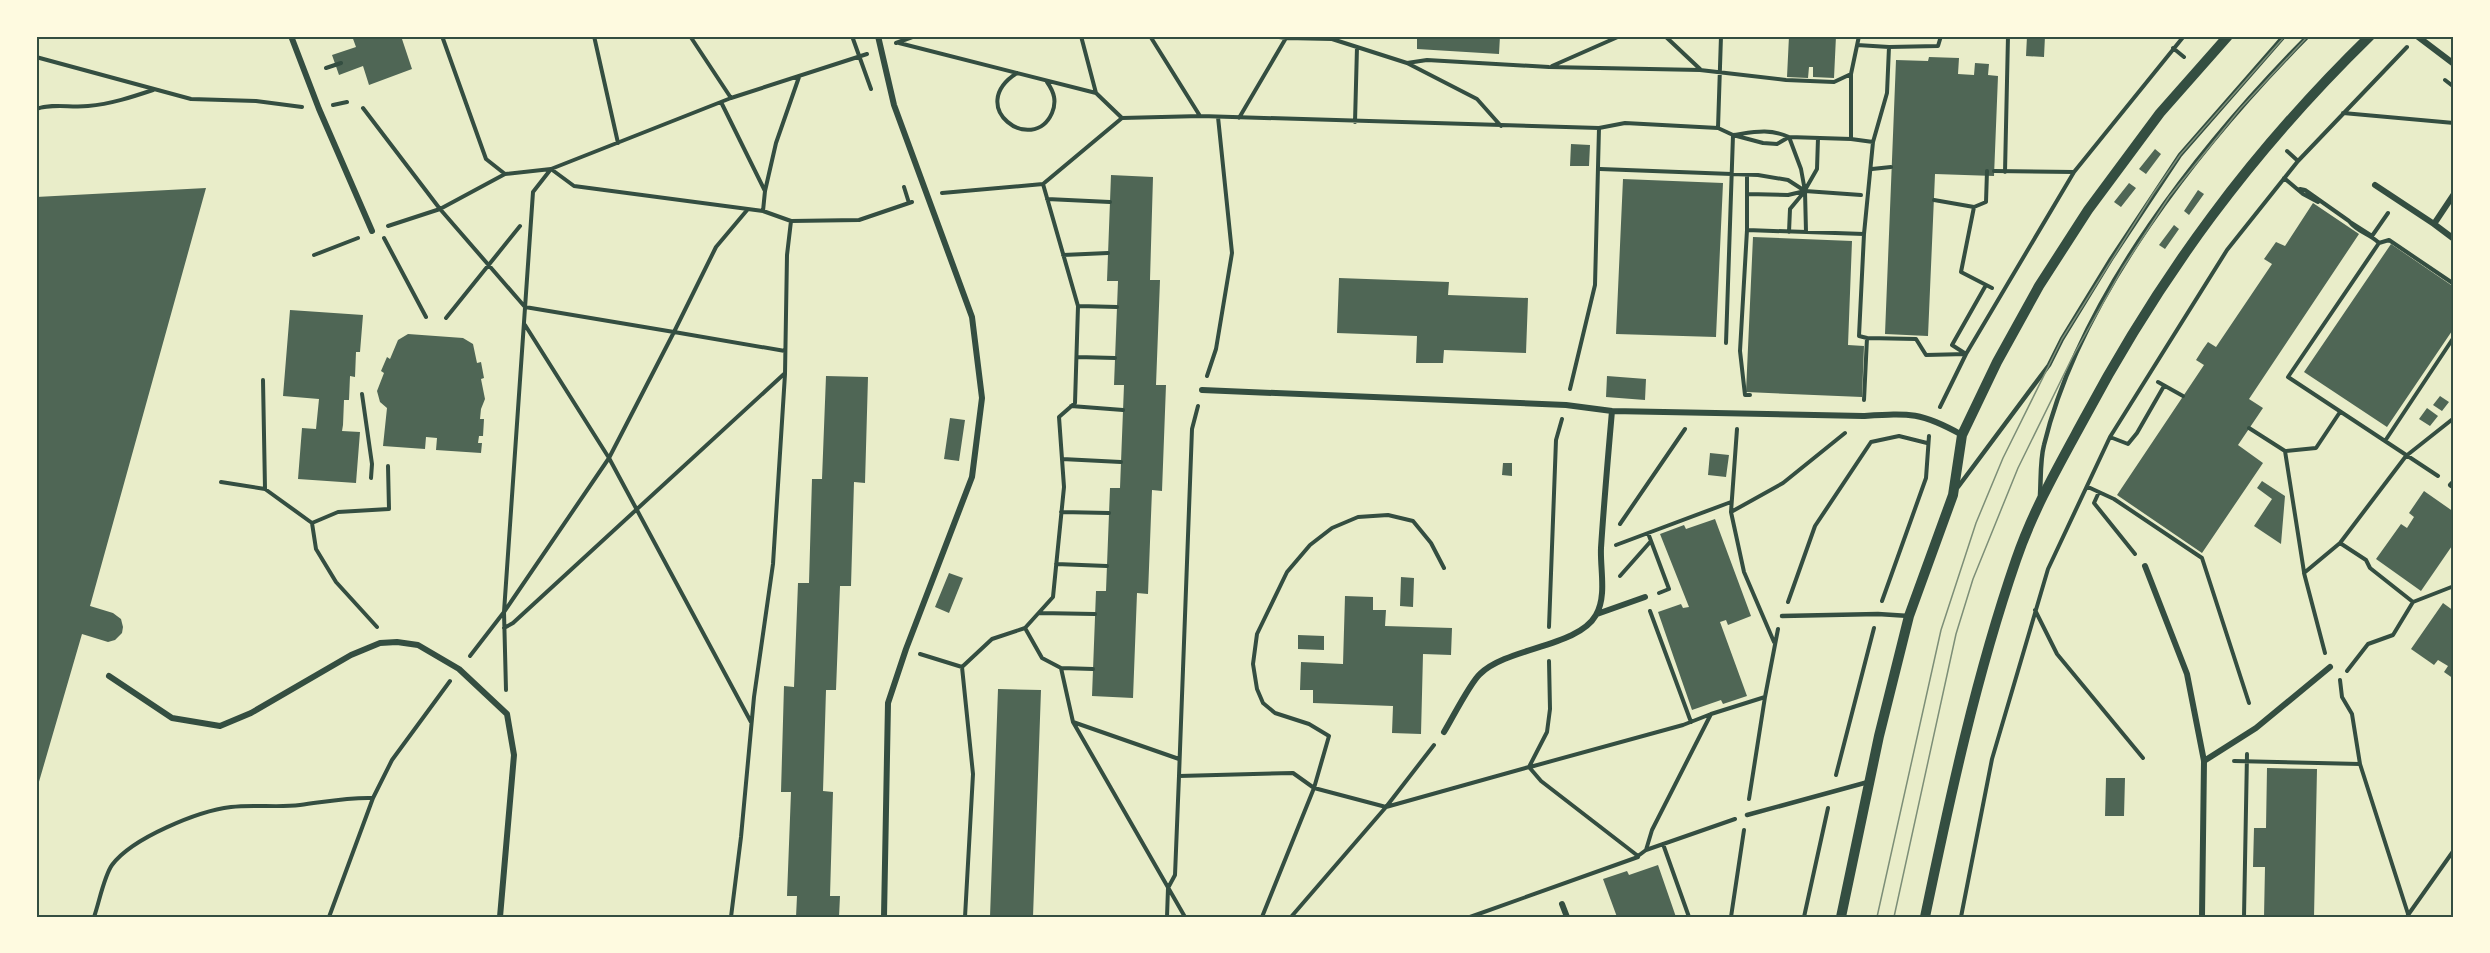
<svg xmlns="http://www.w3.org/2000/svg" width="2490" height="953" font-family="'Fira Sans Condensed',sans-serif">
	<style>
		.building { fill: #4f6655 }
		.lines { fill: none; stroke-linecap: round; stroke-linejoin: round }
		.path { stroke: #344e41; stroke-width: 4 }
		.service { stroke: #344e41; stroke-width: 4.5 }
		.minor { stroke: #344e41; stroke-width: 6 }
		.tertiary { stroke: #344e41; stroke-width: 10 }
		.tram { stroke: #7c8e77; stroke-width: 1.5 }
		.neatline { fill: none; stroke: #344e41; stroke-width: 2 }
	</style>
	<rect width="100%" height="100%" fill="#e9edc9"/>
	<path class="building" d="M 352,36 L 401,36 L 412,69 L 369,85 L 363,66 L 339,75 L 332,55 L 356,47 Z
		M 1417,36 L 1500,36 L 1499,54 L 1417,49 Z
		M 1789,36 L 1836,36 L 1834,78 L 1813,77 L 1813,67 L 1809,67 L 1808,78 L 1787,77 Z
		M 2027,36 L 2045,36 L 2044,57 L 2026,56 Z
		M 1929,57 L 1959,58 L 1958,74 L 1974,75 L 1975,63 L 1989,64 L 1988,75 L 1998,76 L 1994,176 L 1935,174 L 1928,336 L 1885,334 L 1896,60 L 1928,61 Z
		M 1571,144 L 1590,145 L 1589,166 L 1570,166 Z
		M 2155,149 L 2161,154 L 2146,174 L 2139,169 Z
		M 1111,175 L 1153,177 L 1150,280 L 1160,280 L 1156,385 L 1166,385 L 1162,491 L 1152,490 L 1148,594 L 1137,593 L 1133,698 L 1092,696 L 1096,591 L 1106,591 L 1110,488 L 1120,488 L 1124,385 L 1114,385 L 1118,281 L 1107,281 Z
		M 1623,179 L 1723,183 L 1716,337 L 1616,334 Z
		M 2129,183 L 2136,188 L 2121,207 L 2114,202 Z
		M 206,188 L 90,606 L 113,613 L 121,619 L 123,627 L 122,633 L 115,640 L 108,642 L 82,634 L 36,792 L 36,197 Z
		M 2198,190 L 2204,194 L 2189,215 L 2184,211 Z
		M 2313,203 L 2359,234 L 2249,399 L 2263,408 L 2238,445 L 2263,463 L 2202,553 L 2117,495 L 2204,365 L 2196,360 L 2203,349 L 2208,342 L 2216,347 L 2272,264 L 2264,259 L 2276,242 L 2285,246 Z
		M 2174,225 L 2179,229 L 2165,249 L 2159,245 Z
		M 1753,237 L 1852,241 L 1848,345 L 1864,346 L 1862,397 L 1746,392 Z
		M 2391,244 L 2454,287 L 2454,328 L 2387,427 L 2304,372 Z
		M 1339,278 L 1449,282 L 1448,295 L 1528,298 L 1526,353 L 1444,350 L 1443,363 L 1416,363 L 1417,336 L 1337,333 Z
		M 290,310 L 363,315 L 360,352 L 356,352 L 355,377 L 350,376 L 349,400 L 344,400 L 343,425 L 342,431 L 360,432 L 356,483 L 298,479 L 302,428 L 316,429 L 319,399 L 283,396 Z
		M 408,334 L 463,338 L 473,344 L 477,363 L 481,362 L 484,378 L 481,379 L 485,399 L 481,409 L 480,419 L 484,419 L 483,436 L 479,436 L 478,443 L 482,443 L 481,453 L 436,450 L 437,438 L 426,437 L 425,449 L 383,446 L 387,408 L 380,402 L 377,391 L 384,373 L 381,371 L 387,357 L 390,359 L 398,340 Z
		M 826,376 L 868,377 L 865,483 L 854,482 L 851,586 L 840,586 L 836,690 L 826,690 L 823,791 L 833,792 L 830,896 L 840,896 L 839,917 L 796,917 L 797,896 L 787,896 L 791,792 L 781,792 L 784,686 L 794,687 L 798,583 L 809,583 L 812,479 L 822,479 Z
		M 1607,376 L 1646,379 L 1645,400 L 1606,397 Z
		M 2440,396 L 2449,402 L 2442,411 L 2433,405 Z
		M 2427,408 L 2438,416 L 2430,426 L 2419,419 Z
		M 950,418 L 965,420 L 959,461 L 944,459 Z
		M 1710,453 L 1729,455 L 1726,477 L 1708,475 Z
		M 1503,463 L 1512,463 L 1512,476 L 1502,475 Z
		M 2262,481 L 2285,496 L 2281,544 L 2254,526 L 2272,499 L 2257,488 Z
		M 2424,491 L 2454,512 L 2454,543 L 2421,591 L 2376,559 L 2401,524 L 2407,528 L 2414,517 L 2409,513 Z
		M 1715,519 L 1751,616 L 1728,625 L 1726,620 L 1720,622 L 1747,696 L 1723,704 L 1721,700 L 1692,710 L 1658,612 L 1681,604 L 1683,608 L 1689,607 L 1660,534 L 1684,525 L 1686,529 Z
		M 949,573 L 963,578 L 949,613 L 935,607 Z
		M 1401,577 L 1414,578 L 1413,607 L 1400,606 Z
		M 1345,596 L 1373,597 L 1373,610 L 1386,610 L 1385,626 L 1452,628 L 1451,655 L 1423,654 L 1421,734 L 1392,733 L 1393,706 L 1313,703 L 1313,690 L 1300,690 L 1301,662 L 1343,664 Z
		M 2443,603 L 2454,611 L 2454,679 L 2444,672 L 2448,666 L 2438,660 L 2434,665 L 2411,649 Z
		M 1298,635 L 1324,636 L 1324,650 L 1298,649 Z
		M 998,689 L 1041,690 L 1033,917 L 990,917 Z
		M 2267,768 L 2317,769 L 2314,917 L 2264,917 L 2265,867 L 2253,867 L 2254,828 L 2266,828 Z
		M 2106,778 L 2125,778 L 2124,816 L 2105,816 Z
		M 1658,865 L 1676,917 L 1617,917 L 1603,879 L 1627,871 L 1629,875 Z"/>
	<g class="lines">
		<path class="path" d="M 442,36 L 486,159 L 505,174
			M 594,36 L 618,143
			M 690,36 L 731,98
			M 852,36 L 871,89
			M 1081,36 L 1096,93 L 1122,118
			M 1150,36 L 1200,116
			M 1665,36 L 1700,69
			M 1286,38 L 1332,39 L 1407,63
			M 896,43 L 915,36
			M 899,43 L 1096,93
			M 1857,45 L 1889,47
			M 2173,48 L 2184,57
			M 36,57 L 191,99 L 256,101 L 302,107
			M 1552,66 L 1620,36
			M 326,68 L 341,63
			M 1017,73 C 964,107 1033,156 1052,113 C 1057,101 1054,92 1047,82
			M 2445,80 L 2454,87
			M 721,102 L 765,191 L 776,143 L 799,77
			M 333,105 L 347,102
			M 363,108 L 440,209 L 525,307 L 674,332 L 716,247 L 748,209
			M 36,109 C 54,103 70,108 88,106 C 111,104 132,97 153,90
			M 2343,113 L 2454,123
			M 1239,118 L 1286,38 L 1272,36
			M 1355,122 L 1357,47
			M 1501,126 L 1477,99 L 1407,63 L 1427,60 L 1549,67 L 1700,70 L 1786,80 L 1834,82 L 1851,74
			M 1718,128 L 1721,36
			M 1851,139 L 1851,74 L 1859,36
			M 1873,142 L 1887,93 L 1889,47 L 1938,46 L 1941,36
			M 2287,151 L 2298,161
			M 1600,169 L 1758,175 L 1788,180 L 1805,191 L 1801,169 L 1789,137 C 1769,128 1754,132 1733,135 L 1763,143 L 1777,144 L 1789,137 L 1851,139 L 1873,142 L 1864,234 L 1747,230 L 1740,351 L 1745,395 L 1750,395
			M 1872,169 L 1891,167
			M 2005,172 L 2008,36
			M 2074,172 L 2184,36
			M 2284,178 L 2303,194 L 2318,202
			M 1043,184 L 1078,306 L 1075,403 L 1059,417 L 1064,487 L 1053,597 L 1025,628 L 1042,658 L 1061,668 L 1073,722 L 1185,917
			M 904,187 L 909,203
			M 2300,189 L 2305,190 L 2349,221 C 2357,232 2370,234 2379,243 L 2288,377 L 2438,476
			M 1805,190 L 1817,169 L 1818,138
			M 942,193 L 1043,184 L 1122,118 L 1201,116 L 1599,128 L 1625,123 L 1718,128 L 1733,135 L 1726,343
			M 1747,194 L 1788,195 L 1805,191 L 1790,209 L 1789,232
			M 1047,199 L 1110,202
			M 1934,200 L 1974,207 L 1961,272 L 1992,288
			M 1974,207 L 1986,202 L 1987,171
			M 763,211 L 765,191
			M 2350,222 L 2372,236 L 2388,213
			M 388,226 L 440,209 L 505,174 L 551,169 L 731,98 L 867,54
			M 1747,230 L 1747,175
			M 1806,232 L 1805,191 L 1861,195
			M 384,238 L 426,317
			M 2379,243 L 2389,240 L 2454,284
			M 314,255 L 358,238
			M 1063,255 L 1108,253
			M 1079,306 L 1117,307
			M 446,318 L 520,226
			M 525,325 L 609,458 L 751,722
			M 1867,338 L 1916,339 L 1926,355 L 1966,354
			M 1966,354 L 1952,345 L 1986,285
			M 1077,357 L 1115,358
			M 1207,376 L 1216,349 L 1232,253 L 1218,117
			M 263,380 L 265,489
			M 2158,382 L 2183,396
			M 1570,389 L 1595,285 L 1599,128
			M 362,394 L 372,464 L 371,478
			M 1864,400 L 1867,338 L 1859,336 L 1864,234
			M 1071,406 L 1123,410
			M 1940,407 L 1966,354 L 2074,172 L 1994,171
			M 2249,428 L 2285,451 L 2304,572
			M 2110,437 L 2128,444 L 2137,433 L 2164,386
			M 2385,441 L 2454,337
			M 2285,451 L 2316,448 L 2340,412
			M 1062,459 L 1121,462
			M 221,482 L 265,489 L 312,523
			M 2088,487 L 2114,499 L 2202,558 L 2249,703
			M 2099,492 L 2094,503 L 2135,554
			M 1061,512 L 1109,513
			M 1731,512 L 1737,429
			M 1620,524 L 1685,429
			M 1648,533 L 1669,589 L 1659,593
			M 2340,543 L 2366,560 L 2370,568 L 2413,602
			M 1616,545 L 1731,502
			M 1056,564 L 1107,566
			M 1620,576 L 1651,541
			M 1882,601 L 1926,478 L 1929,436
			M 1788,602 L 1815,526 L 1871,442 L 1899,436 L 1927,443
			M 2035,610 L 2057,654 L 2143,758
			M 1650,611 L 1691,722
			M 1039,613 L 1095,614
			M 377,627 L 336,582 L 316,549 L 312,523 L 338,512 L 389,509 L 388,466
			M 1549,627 L 1556,440 L 1562,419
			M 504,628 L 513,623 L 784,374
			M 1774,642 L 1744,572 L 1731,512 L 1783,483 L 1845,433
			M 2325,653 L 2304,573 L 2340,543 L 2406,456 L 2454,418
			M 920,654 L 962,667
			M 470,656 L 504,612 L 609,458 L 674,332 L 785,351
			M 1061,668 L 1093,669
			M 2347,671 L 2368,644 L 2393,635 L 2413,602 L 2454,586
			M 2340,680 L 2342,697 L 2352,714 L 2360,764 L 2409,917
			M 506,690 L 504,612 L 533,192 L 551,169 L 574,186 L 763,211 L 791,221
			M 1711,714 L 1765,697
			M 1073,722 L 1179,759
			M 2234,761 L 2360,764
			M 1529,767 L 1547,732 L 1550,709 L 1549,661
			M 1530,767 L 1683,725 L 1711,714 L 1652,830 L 1646,850
			M 1836,775 L 1874,628
			M 1179,776 L 1192,429 L 1198,406
			M 1749,799 L 1765,697 L 1778,629
			M 1663,844 L 1689,917
			M 2408,915 L 2454,850
			M 94,917 C 99,903 104,876 112,865 C 132,838 198,811 231,807 C 253,804 277,808 300,805 C 325,802 348,797 373,798
			M 329,917 L 373,798 L 392,760 L 450,681
			M 731,917 L 741,837 L 754,697 L 773,564 L 785,374 L 787,255 L 791,221 L 859,220 L 912,202
			M 965,917 L 973,774 L 962,667 L 992,639 L 1025,628
			M 1167,917 L 1168,888 L 1175,875 L 1179,776 L 1293,773 L 1314,788 L 1329,736 L 1309,724 L 1275,713 L 1263,703 L 1257,689 L 1253,664 L 1257,634 L 1287,572 L 1310,545 L 1332,528 L 1358,517 L 1388,515 L 1413,521 L 1431,543 L 1444,568
			M 1262,917 L 1314,788 L 1386,807 L 1434,745
			M 1291,917 L 1386,807 L 1529,767 L 1541,781 L 1638,856 L 1646,850 L 1735,819
			M 1470,917 L 1638,857
			M 1731,917 L 1744,830
			M 1804,917 L 1828,808
			M 1961,917 L 1992,759 L 2048,569 L 2110,437 L 2227,250 L 2298,161 L 2407,47
			M 2244,917 L 2247,754"/>
		<path class="service" d="M 1958,487 L 2049,365 L 2062,339 L 2111,259 L 2180,155 L 2284,36
			M 2040,495 C 2041,479 2040,460 2044,445 C 2080,296 2202,143 2308,36
			M 1782,616 L 1878,614 L 1909,616
			M 1747,815 L 1868,782"/>
		<path class="minor" d="M 291,36 L 319,109 L 372,231
			M 878,36 L 894,105 L 972,317 L 982,398 L 972,477 L 906,649 L 888,703 L 884,917
			M 2417,36 L 2454,64
			M 2375,185 L 2434,224
			M 2454,194 L 2434,224 L 2454,239
			M 1202,390 L 1566,405 L 1612,411 L 1863,416 C 1910,413 1921,412 1962,435
			M 2451,485 L 2454,482
			M 2145,566 L 2187,674 L 2204,761 L 2202,917
			M 1597,614 L 1645,597
			M 109,676 L 172,718 L 220,726 L 251,713 L 351,655 L 380,643 L 397,642 L 418,645 L 459,669 L 507,714 L 514,755 L 500,917
			M 1444,732 C 1452,719 1470,683 1480,674 C 1508,647 1578,647 1596,615 C 1607,596 1600,569 1601,548 C 1604,502 1608,457 1612,411
			M 2204,761 L 2256,728 L 2330,667
			M 1562,904 L 1567,917"/>
		<path class="tertiary" d="M 1841,917 L 1879,736 L 1909,616 L 1953,495 L 1962,435 L 1997,362 L 2039,286 L 2088,210 L 2160,113 L 2228,36
			M 1925,917 C 1950,797 1976,676 2016,560 C 2033,510 2059,465 2084,419 C 2162,273 2252,151 2370,36"/>
		<path class="tram" d="M 1877,917 L 1941,630 L 1976,523 L 2003,458 L 2062,339 L 2153,194 L 2180,155 L 2285,36
			M 1894,917 L 1956,634 L 1973,579 L 2018,468 L 2072,358 L 2122,269 L 2169,197 L 2240,109 L 2308,36"/>
	</g>
	<rect width="2490" height="953" fill="none" stroke="#fefae0" stroke-width="75"/>
	<rect x="38" y="38" width="2414" height="878" class="neatline"/>
</svg>
